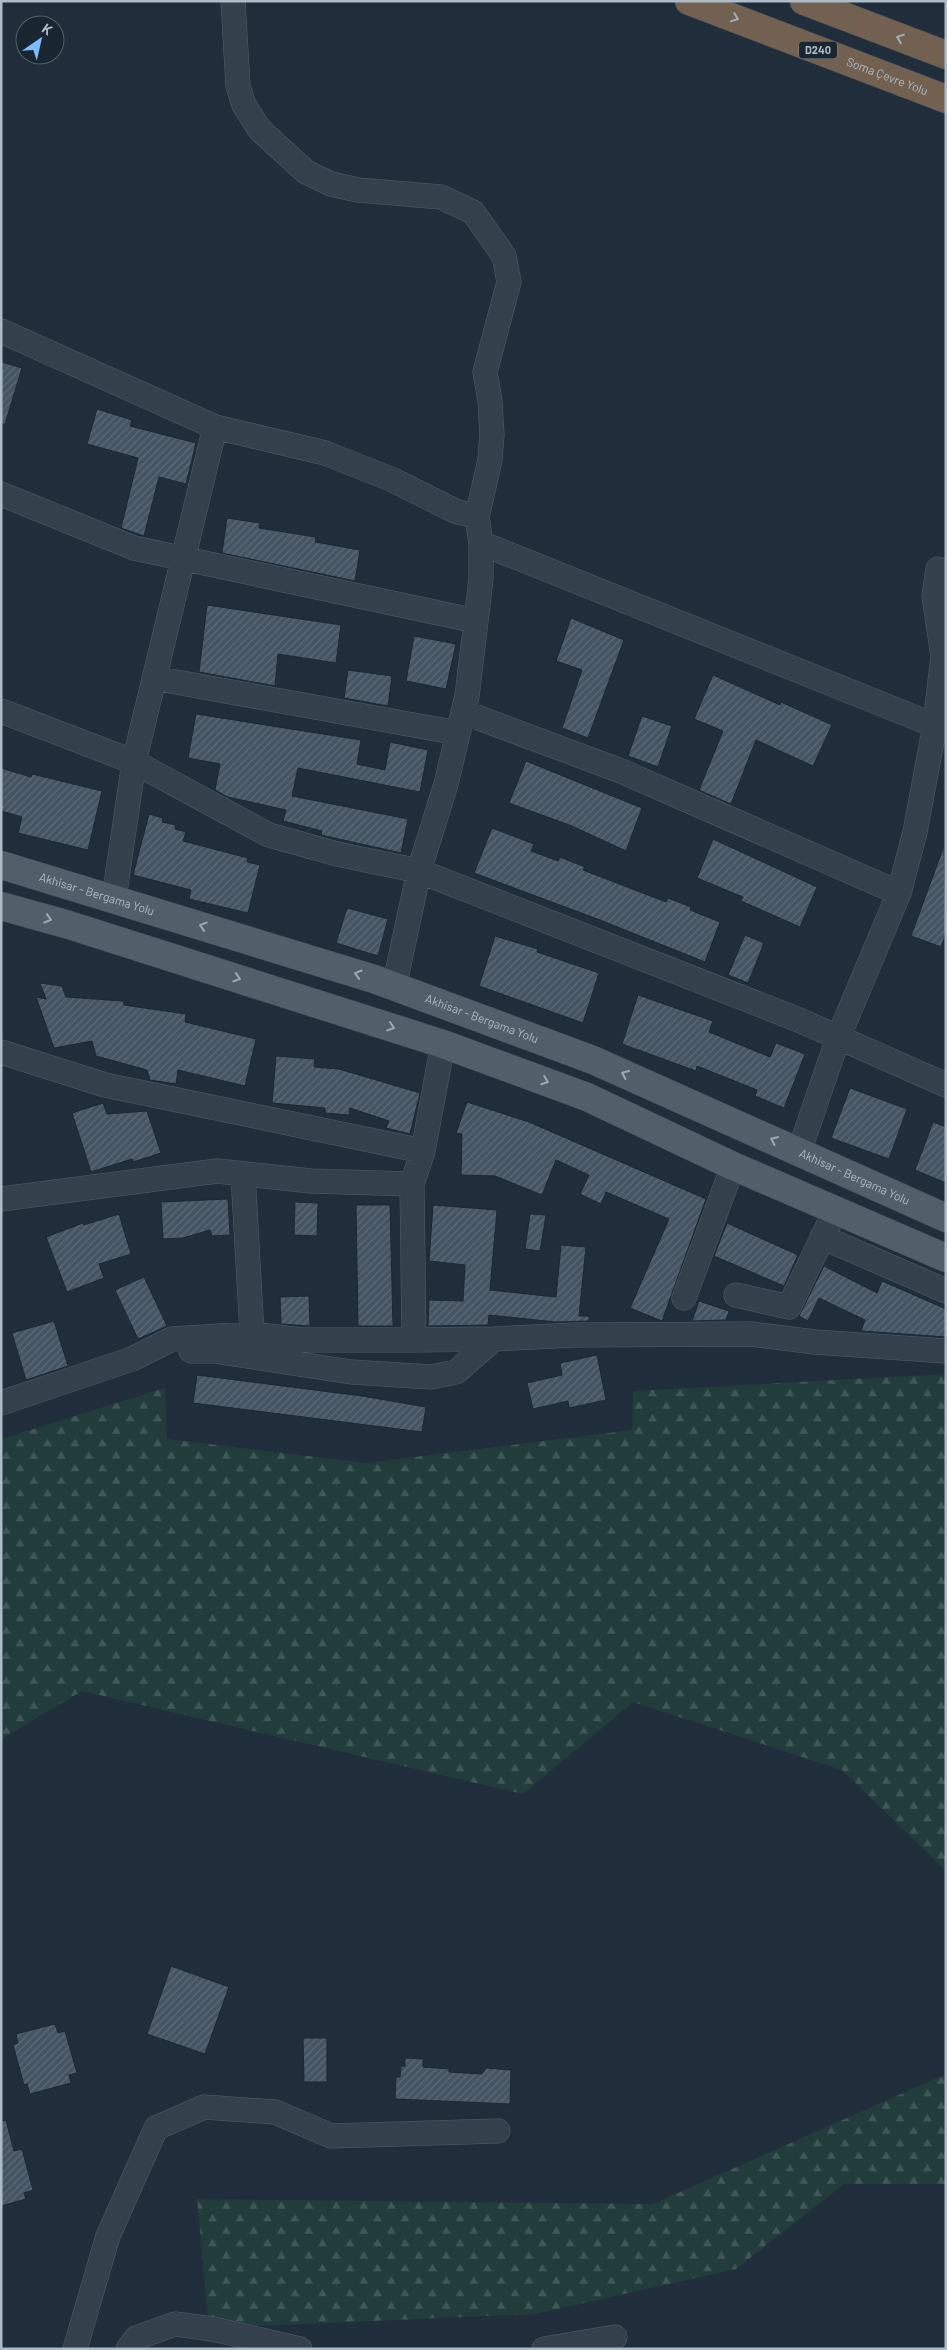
<svg xmlns="http://www.w3.org/2000/svg" width="947" height="2350" font-family="Barlow,sans-serif">
	<style>
		.forest { fill: url(#forest-firs) }
		.building { fill: url(#building-hatch); stroke: #1b2732 }
		.lines { fill: none; stroke-linecap: round; stroke-linejoin: round }
		.minor-casing { stroke: #525e69; stroke-width: 25 }
		.major-casing { stroke: #3d4954; stroke-width: 29 }
		.highway-casing { stroke: #3f4b56; stroke-width: 29 }
		.minor { stroke: #34404b; stroke-width: 24 }
		.major { stroke: #525f6b; stroke-width: 28 }
		.highway { stroke: #726150; stroke-width: 28 }
		.oneway { stroke: #a6aeb5 }
		.oneway2 { stroke: #9ca9b5 }
		.labels { text-anchor: middle; stroke-width: 4.5; stroke-linejoin: round; paint-order: stroke }
		.shield { fill: #192530; stroke: #828e9a; stroke-width: 1 }
		.shield-label { font-size: 11px; font-weight: bold; fill: #afbbc7 }
		.street-label { font-size: 12px; fill: #afbbc7; stroke: #192530 }
	</style>
	<defs>
		<pattern id="forest-firs" width="22" height="20" patternUnits="userSpaceOnUse" patternTransform="scale(1.25)"><rect width="22" height="20" fill="#223c3c"/><path d="M5 1l3.5 6h-7zM16 11l3.5 6h-7z" fill="#405657"/></pattern>
		<pattern id="building-hatch" width="6" height="6" patternUnits="userSpaceOnUse" patternTransform="scale(1.25)"><rect width="6" height="6" fill="#445462"/><path d="M-1 1l2-2M0 6l6-6M5 7l2-2" fill="none" stroke="#5c6b77"/></pattern>
	</defs>
	<rect width="100%" height="100%" fill="#202e3b"/>
	<path class="forest" d="M 946,1374 L 946,1871 L 842,1770 L 633,1702 L 523,1794 L 82,1691 L 1,1739 L 1,1439 L 165,1388 L 167,1439 L 366,1463 L 632,1430 L 633,1391 Z
		M 946,2074 L 946,2184 L 844,2184 L 736,2269 L 535,2314 L 209,2328 L 197,2199 L 653,2204 Z"/>
	<path class="building" d="M 1,362 L 22,368 L 5,424 L 1,424 Z
		M 97,409 L 132,420 L 130,426 L 196,443 L 186,484 L 159,477 L 144,536 L 121,528 L 138,458 L 87,444 Z
		M 227,518 L 260,523 L 259,528 L 316,537 L 315,542 L 360,550 L 355,581 L 222,553 Z
		M 207,605 L 341,625 L 336,663 L 278,654 L 275,686 L 199,672 Z
		M 571,618 L 624,640 L 588,738 L 562,728 L 582,670 L 556,661 Z
		M 414,636 L 456,644 L 446,689 L 406,681 Z
		M 348,670 L 392,676 L 388,706 L 344,698 Z
		M 713,675 L 780,705 L 781,702 L 832,725 L 813,766 L 756,740 L 731,804 L 699,790 L 723,731 L 694,719 Z
		M 196,714 L 361,740 L 357,764 L 385,770 L 390,742 L 428,750 L 420,792 L 298,768 L 292,796 L 408,819 L 401,853 L 321,835 L 322,831 L 283,821 L 286,810 L 228,797 L 215,790 L 220,764 L 188,758 Z
		M 642,716 L 672,726 L 658,767 L 628,756 Z
		M 526,761 L 642,808 L 626,851 L 572,826 L 509,803 Z
		M 1,768 L 31,777 L 32,774 L 102,791 L 88,850 L 18,833 L 22,817 L 1,811 Z
		M 149,814 L 163,818 L 162,822 L 176,825 L 175,829 L 186,832 L 183,841 L 248,858 L 247,862 L 260,865 L 248,913 L 189,899 L 191,890 L 133,875 Z
		M 492,828 L 534,844 L 531,851 L 558,861 L 560,857 L 585,867 L 583,870 L 666,902 L 668,898 L 691,907 L 690,910 L 720,922 L 705,962 L 600,920 L 474,873 Z
		M 713,839 L 817,887 L 800,927 L 741,901 L 743,897 L 697,878 Z
		M 944,846 L 946,933 L 941,947 L 911,936 Z
		M 347,908 L 388,919 L 378,956 L 336,943 Z
		M 745,935 L 764,943 L 748,983 L 728,975 Z
		M 495,936 L 538,949 L 537,952 L 599,973 L 583,1023 L 479,986 Z
		M 40,983 L 62,986 L 66,997 L 123,1001 L 124,1005 L 186,1014 L 185,1022 L 256,1039 L 245,1086 L 178,1070 L 176,1084 L 150,1080 L 147,1070 L 96,1056 L 92,1041 L 54,1048 L 36,997 L 46,999 Z
		M 638,995 L 713,1021 L 709,1032 L 770,1057 L 776,1043 L 805,1054 L 784,1108 L 755,1096 L 757,1090 L 697,1066 L 696,1071 L 622,1044 Z
		M 276,1056 L 315,1059 L 314,1067 L 339,1069 L 420,1093 L 410,1134 L 386,1128 L 389,1121 L 350,1108 L 349,1115 L 325,1113 L 325,1108 L 272,1103 Z
		M 850,1088 L 907,1109 L 889,1159 L 831,1138 Z
		M 467,1102 L 529,1122 L 706,1199 L 662,1321 L 630,1308 L 669,1219 L 606,1192 L 601,1204 L 580,1194 L 589,1175 L 556,1160 L 542,1195 L 495,1176 L 461,1175 L 462,1134 L 456,1133 Z
		M 103,1103 L 107,1114 L 147,1111 L 161,1153 L 133,1162 L 132,1159 L 91,1172 L 72,1113 Z
		M 933,1122 L 946,1127 L 946,1183 L 915,1170 Z
		M 228,1199 L 230,1235 L 212,1236 L 210,1230 L 183,1238 L 163,1239 L 161,1202 Z
		M 295,1202 L 318,1203 L 317,1236 L 294,1235 Z
		M 356,1205 L 390,1205 L 393,1326 L 358,1326 Z
		M 433,1205 L 497,1210 L 490,1290 L 556,1297 L 561,1245 L 586,1247 L 579,1316 L 589,1316 L 589,1321 L 556,1322 L 489,1315 L 488,1325 L 428,1326 L 429,1300 L 463,1301 L 465,1265 L 429,1261 Z
		M 119,1214 L 131,1254 L 99,1264 L 104,1278 L 67,1292 L 46,1237 L 83,1223 L 84,1225 Z
		M 530,1214 L 546,1215 L 540,1251 L 525,1249 Z
		M 727,1223 L 798,1255 L 784,1286 L 714,1256 Z
		M 824,1266 L 877,1293 L 882,1281 L 946,1309 L 946,1337 L 861,1331 L 865,1320 L 819,1298 L 808,1321 L 799,1316 Z
		M 144,1277 L 167,1326 L 138,1339 L 115,1290 Z
		M 309,1296 L 310,1326 L 281,1324 L 280,1297 Z
		M 699,1301 L 729,1311 L 726,1320 L 692,1321 Z
		M 54,1321 L 68,1366 L 26,1380 L 12,1333 Z
		M 597,1355 L 606,1400 L 569,1408 L 568,1401 L 533,1409 L 527,1383 L 562,1375 L 560,1363 Z
		M 197,1375 L 362,1396 L 426,1407 L 422,1432 L 193,1403 Z
		M 171,1966 L 229,1987 L 205,2054 L 147,2034 Z
		M 55,2024 L 58,2033 L 65,2031 L 77,2073 L 69,2075 L 71,2083 L 30,2094 L 27,2084 L 24,2085 L 13,2045 L 18,2043 L 16,2034 Z
		M 303,2038 L 327,2038 L 327,2082 L 304,2082 Z
		M 405,2058 L 423,2059 L 423,2067 L 449,2069 L 449,2072 L 482,2074 L 486,2068 L 511,2070 L 510,2104 L 395,2099 L 396,2077 L 400,2077 L 401,2066 L 405,2066 Z
		M 6,2120 L 14,2151 L 22,2149 L 33,2190 L 24,2193 L 26,2199 L 1,2206 L 1,2121 Z"/>
	<g class="lines">
		<defs>
			<path id="minor" d="M 233,1 L 238,86 L 244,105 L 260,130 L 306,172 L 331,184 L 358,190 L 441,197 L 473,212 L 504,256 L 509,282 L 485,372 L 490,401 L 492,435 L 490,460 L 477,517 L 481,543 L 481,579 L 467,696 L 446,784 L 419,871 L 394,987
				M 1,331 L 215,427 L 325,453 L 393,480 L 455,511 L 477,517
				M 1,494 L 134,548 L 476,621
				M 481,543 L 946,730
				M 154,678 L 458,733
				M 1,711 L 134,762 L 269,835 L 337,854 L 419,871 L 799,1020 L 946,1085
				M 463,712 L 621,771 L 899,893
				M 114,898 L 134,762 L 215,427
				M 1,1052 L 105,1085 L 423,1151
				M 799,1152 L 838,1038 L 899,893 L 915,832 L 935,725 L 943,656 L 934,596 L 938,569
				M 243,1174 L 252,1334
				M 1,1199 L 217,1171 L 311,1181 L 412,1184
				M 822,1237 L 946,1291
				M 736,1295 L 789,1307 L 836,1209
				M 684,1298 L 733,1166
				M 414,1340 L 494,1339 L 574,1335 L 751,1334 L 815,1342 L 946,1351
				M 191,1351 L 214,1351 L 351,1372 L 431,1377 L 456,1372 L 494,1339
				M 1,1403 L 132,1359 L 172,1339 L 252,1334 L 302,1340 L 414,1340 L 412,1184 L 423,1151 L 443,1044
				M 75,2349 L 108,2236 L 156,2128 L 204,2107 L 275,2112 L 331,2136 L 498,2131
				M 128,2349 L 136,2338 L 175,2324 L 213,2329 L 300,2349
				M 544,2349 L 615,2337"/>
			<g id="major">
				<path id="s1" d="M 1,865 L 374,979 L 593,1060 L 946,1218"/>
				<path d="M 1,906 L 69,925 L 443,1044 L 587,1097 L 733,1166 L 946,1258"/>
			</g>
			<g id="highway">
				<path id="s2" d="M 689,1 L 946,99"/>
				<path d="M 804,1 L 946,55"/>
			</g>
		</defs>
		<use href="#minor" class="minor-casing"/>
		<use href="#major" class="major-casing"/>
		<use href="#highway" class="highway-casing"/>
		<use href="#minor" class="minor"/>
		<use href="#major" class="major"/>
		<use href="#highway" class="highway"/>
	</g>
	<defs><path id="oneway-chevron" d="M-2-3.5L2.5 0L-2 3.5" fill="none" stroke-width="1.6" stroke-linecap="round" stroke-linejoin="round" transform="scale(1.25)"/></defs>
	<g class="oneway">
		<use href="#oneway-chevron" transform="translate(735 18) rotate(21)"/>
		<use href="#oneway-chevron" transform="translate(900 38) rotate(-159)"/>
	</g>
	<g class="oneway2">
		<use href="#oneway-chevron" transform="translate(48 919) rotate(16)"/>
		<use href="#oneway-chevron" transform="translate(203 926) rotate(-163)"/>
		<use href="#oneway-chevron" transform="translate(358 974) rotate(-163)"/>
		<use href="#oneway-chevron" transform="translate(237 978) rotate(18)"/>
		<use href="#oneway-chevron" transform="translate(391 1027) rotate(18)"/>
		<use href="#oneway-chevron" transform="translate(625 1074) rotate(-156)"/>
		<use href="#oneway-chevron" transform="translate(545 1081) rotate(20)"/>
		<use href="#oneway-chevron" transform="translate(774 1140) rotate(-156)"/>
	</g>
	<g class="labels">
		<rect class="shield" x="799" y="41.5" width="38" height="17" rx="4"/>
		<g class="shield-label">
			<text x="818" y="54">D240</text>
		</g>
		<g class="street-label">
			<text dy="4" stroke="none"><textPath href="#s2" startOffset="212">Soma Çevre Yolu</textPath></text>
			<text dy="4" stroke="none"><textPath href="#s1" startOffset="100">Akhisar - Bergama Yolu</textPath></text>
			<text dy="4" stroke="none"><textPath href="#s1" startOffset="505">Akhisar - Bergama Yolu</textPath></text>
			<text dy="4" stroke="none"><textPath href="#s1" startOffset="910">Akhisar - Bergama Yolu</textPath></text>
		</g>
	</g>
	<rect width="947" height="2350" fill="none" stroke="#afbbc7" stroke-width="5"/>
	<g transform="translate(40 40) rotate(34)"><circle r="24" fill="#192530" stroke="#55616c"/>
	<path d="M0-4L9 19L0 12L-9 19Z" fill="#7dbdfe"/>
	<text y="-8" font-size="14" font-weight="bold" text-anchor="middle" fill="#afbbc7">K</text>
	</g>
</svg>
